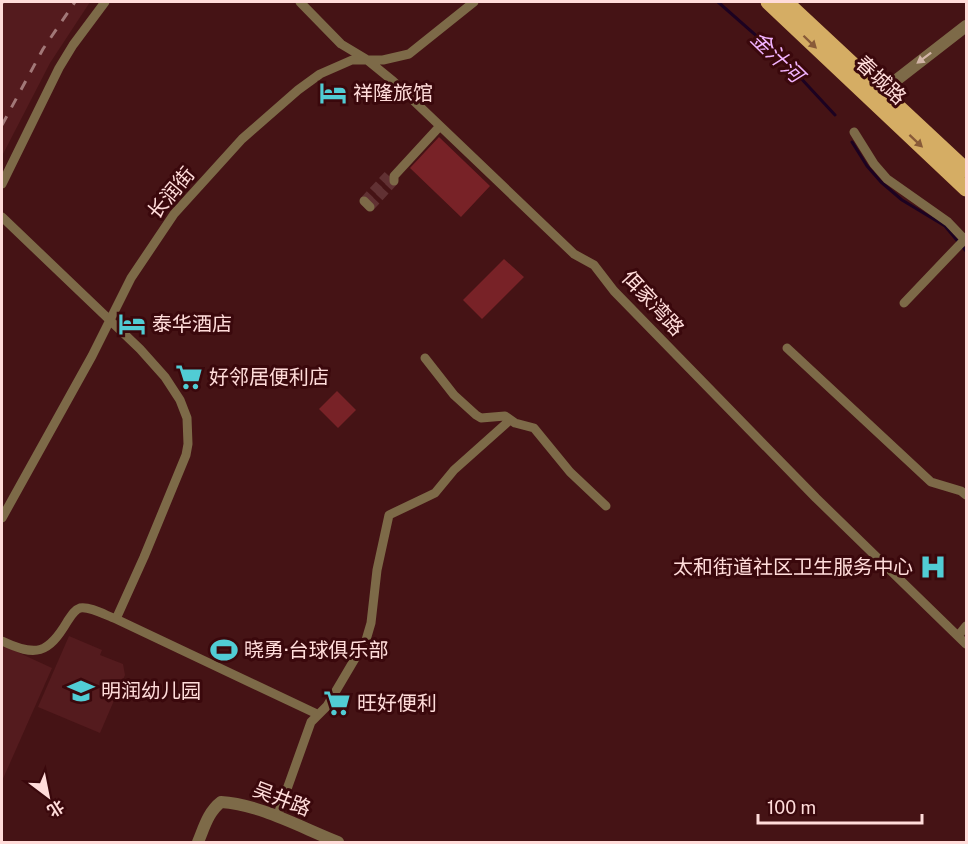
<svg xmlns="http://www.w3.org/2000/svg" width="968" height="844" font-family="'Public Sans','Noto Sans SC',sans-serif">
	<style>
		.built { fill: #541b1e }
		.green { fill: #782227 }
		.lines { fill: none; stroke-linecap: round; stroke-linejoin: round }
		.stream { stroke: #1c0221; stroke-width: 3 }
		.minor-tunnel { stroke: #613133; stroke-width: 9; stroke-dasharray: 9 4.5; stroke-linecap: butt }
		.minor { stroke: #7d6a48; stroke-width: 9 }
		.tertiary { stroke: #7d6a48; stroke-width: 12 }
		.primary { stroke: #d5ad64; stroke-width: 15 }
		.rail { stroke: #a27878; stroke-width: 3; stroke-dasharray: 10 10; stroke-linecap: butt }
		.oneway { fill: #885a38 }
		.oneway2 { fill: #d2b4a7 }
		.labels { text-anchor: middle; stroke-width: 6; stroke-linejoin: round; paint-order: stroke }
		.street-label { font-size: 20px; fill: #ffdcda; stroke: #3a080c }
		.poi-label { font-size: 20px; fill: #ffdcda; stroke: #3a080c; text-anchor: start }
		.water-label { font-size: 21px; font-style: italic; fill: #f2b3fe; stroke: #3a080c }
	</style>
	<rect width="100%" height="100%" fill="#451315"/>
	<path class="built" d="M 2,2 L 90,2 L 50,63 L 2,156 Z
		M 69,636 L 102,650 L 100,655 L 123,664 L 125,675 L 100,733 L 38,707 Z
		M 2,645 L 52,668 L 2,781 Z"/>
	<path class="green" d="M 439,137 L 490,186 L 461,217 L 410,168 Z
		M 504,259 L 524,277 L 482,319 L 463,300 Z
		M 337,391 L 356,410 L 338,428 L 319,409 Z"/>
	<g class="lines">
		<path class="stream" d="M 718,2 L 784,60 L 835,115
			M 852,142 L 867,166 L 881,182 L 902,200 L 945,226 L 966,251"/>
		<path class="minor-tunnel" d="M 364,201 L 388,175
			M 370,207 L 394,181"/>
		<path class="minor" d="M 300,2 L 341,44 L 366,59 L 393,81 L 574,254 L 594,265 L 614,291 L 816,498 L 966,644
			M 854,132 L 874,164 L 887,179 L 948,222 L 965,240
			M 394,181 L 394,176 L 440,126
			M 2,184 L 59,68 L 73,45 L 105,2
			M 364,201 L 370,207
			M 2,217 L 140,349 L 165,377 L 180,400 L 187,418 L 188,444 L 186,455 L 144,557 L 116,619
			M 904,303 L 966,238
			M 787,348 L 931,482 L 961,491 L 966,495
			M 425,358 L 454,395 L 476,415 L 481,418 L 505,416 L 515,423 L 534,428 L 570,472 L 606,506
			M 2,518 L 92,356 L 131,278 L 174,214 L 242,139 L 298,90 L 320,74 L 352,60 L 383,60 L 409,54 L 474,2
			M 958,636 L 966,626
			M 2,641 C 36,657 48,654 67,622 C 71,616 74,610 80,608 C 90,606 107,616 116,619 L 317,714
			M 277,817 L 311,722 L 327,706 L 366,640 L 371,623 L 377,570 L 389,515 L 435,493 L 454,470 L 510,420"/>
		<path class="tertiary" d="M 876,98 L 881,92 L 966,26
			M 198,842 C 204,828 208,812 221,802 C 259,804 302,828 338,842"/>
		<path class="primary" d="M 768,2 L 966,189
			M 786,2 L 966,170"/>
		<path class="rail" d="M 2,3 L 3,2
			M 2,125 L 43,49 L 75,2"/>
	</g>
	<defs><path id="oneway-solid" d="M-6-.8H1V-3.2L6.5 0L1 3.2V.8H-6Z" transform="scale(1.5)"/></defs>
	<g class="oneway">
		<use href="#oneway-solid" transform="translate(810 42) rotate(44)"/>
		<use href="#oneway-solid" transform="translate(916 141) rotate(43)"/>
	</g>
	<use class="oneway2" href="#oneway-solid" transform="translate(924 58) rotate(143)"/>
	<defs>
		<symbol id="hotel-bare" viewBox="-9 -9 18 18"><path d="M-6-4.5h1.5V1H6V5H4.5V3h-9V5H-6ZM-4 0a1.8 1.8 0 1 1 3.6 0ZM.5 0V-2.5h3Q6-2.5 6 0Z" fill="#51ccd4" stroke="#3a080c" stroke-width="2.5" paint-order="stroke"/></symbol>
		<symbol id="supermarket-bare" viewBox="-9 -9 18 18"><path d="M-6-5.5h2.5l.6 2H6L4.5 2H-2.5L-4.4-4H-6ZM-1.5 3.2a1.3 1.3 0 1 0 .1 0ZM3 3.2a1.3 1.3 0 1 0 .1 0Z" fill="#51ccd4" stroke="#3a080c" stroke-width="2.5" paint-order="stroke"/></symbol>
		<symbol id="hospital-bare" viewBox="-9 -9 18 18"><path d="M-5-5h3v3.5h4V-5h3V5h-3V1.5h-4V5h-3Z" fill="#51ccd4" stroke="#3a080c" stroke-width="2.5" paint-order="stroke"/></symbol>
		<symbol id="stadium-bare" viewBox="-9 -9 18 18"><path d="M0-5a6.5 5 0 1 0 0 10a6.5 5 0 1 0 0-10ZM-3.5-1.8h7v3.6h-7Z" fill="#51ccd4" stroke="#3a080c" stroke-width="2.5" paint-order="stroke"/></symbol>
		<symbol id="school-bare" viewBox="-9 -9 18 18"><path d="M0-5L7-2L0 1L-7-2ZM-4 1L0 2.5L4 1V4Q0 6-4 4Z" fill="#51ccd4" stroke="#3a080c" stroke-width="2.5" paint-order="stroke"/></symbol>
	</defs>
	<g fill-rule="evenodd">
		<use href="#hotel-bare" x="314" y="74" width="38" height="38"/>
		<use href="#hotel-bare" x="113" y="305" width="38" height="38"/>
		<use href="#supermarket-bare" x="170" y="358" width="38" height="38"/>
		<use href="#hospital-bare" x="914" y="548" width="38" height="38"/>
		<use href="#stadium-bare" x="205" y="631" width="38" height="38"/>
		<use href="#school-bare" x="62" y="672" width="38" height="38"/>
		<use href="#supermarket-bare" x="318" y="684" width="38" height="38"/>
	</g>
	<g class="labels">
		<g class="street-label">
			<text transform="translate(881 80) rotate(43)" y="7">春城路</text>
			<text transform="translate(171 193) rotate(-50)" y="7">长润街</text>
			<text transform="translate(653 303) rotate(47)" y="7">佴家湾路</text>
			<text transform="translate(282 799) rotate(21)" y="7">吴井路</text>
		</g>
		<g class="poi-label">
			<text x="353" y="100">祥隆旅馆</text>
			<text x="152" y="331">泰华酒店</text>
			<text x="209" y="384">好邻居便利店</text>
			<text x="913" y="574" text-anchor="end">太和街道社区卫生服务中心</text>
			<text x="244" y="657">晓勇·台球俱乐部</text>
			<text x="101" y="698">明润幼儿园</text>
			<text x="357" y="710">旺好便利</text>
		</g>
		<g class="water-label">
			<text transform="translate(777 57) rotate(44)" y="7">金汁河</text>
		</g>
	</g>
	<rect width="968" height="844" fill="none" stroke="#ffdcda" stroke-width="6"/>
	<g transform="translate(48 796) rotate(148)" stroke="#3a080c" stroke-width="4.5" paint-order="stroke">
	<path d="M0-4.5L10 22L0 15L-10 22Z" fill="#ffdcda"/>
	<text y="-9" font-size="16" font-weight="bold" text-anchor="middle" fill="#ffdcda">北</text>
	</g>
	<path d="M758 814v9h164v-9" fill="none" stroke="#ffdcda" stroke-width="3"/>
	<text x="767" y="814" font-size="18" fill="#ffdcda" stroke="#3a080c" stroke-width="4.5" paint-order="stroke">100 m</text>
</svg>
